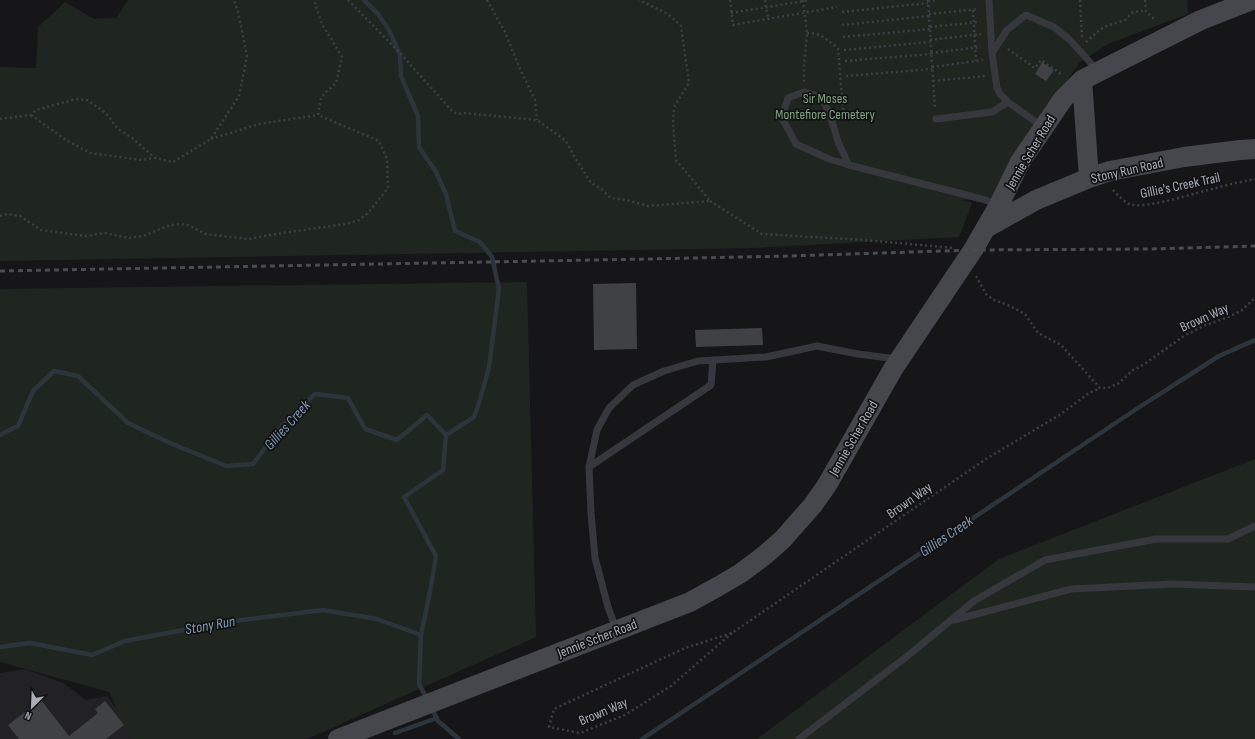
<svg xmlns="http://www.w3.org/2000/svg" width="1255" height="739" font-family="'Sofia Sans Condensed',sans-serif">
	<style>
		.built { fill: #222225 }
		.green { fill: #1e261f }
		.lines { fill: none; stroke-linecap: round; stroke-linejoin: round }
		.stream { stroke: #2c353c; stroke-width: 4.5 }
		.building { fill: #404145 }
		.path { stroke: #3d3f44; stroke-width: 2.5; stroke-dasharray: 2 3; stroke-linecap: butt }
		.lane { stroke: #37383d; stroke-width: 7 }
		.secondary { stroke: #45474d; stroke-width: 20 }
		.rail { stroke: #4a4c52; stroke-width: 3; stroke-dasharray: 5 4; stroke-linecap: butt }
		.labels { text-anchor: middle; stroke-width: 3.5; stroke-linejoin: round; paint-order: stroke }
		.park-label { font-size: 14px; fill: #7fa381; stroke: #111113 }
		.street-label { font-size: 14px; fill: #a8adb8; stroke: #111113 }
		.water-label { font-size: 15px; font-style: italic; fill: #7f9bb3; stroke: #111113 }
	</style>
	<rect width="100%" height="100%" fill="#161618"/>
	<path class="built" d="M 25,669 L 63,683 L 86,700 L 107,696 L 139,739 L 0,739 L 0,673 Z"/>
	<path class="green" d="M 128,0 L 1187,0 L 1188,14 L 1108,44 L 1079,63 L 1039,124 L 996,198 L 962,200 L 972,203 L 959,237 L 754,248 L 0,261 L 0,67 L 36,68 L 38,27 L 65,2 L 94,19 L 116,18 Z
		M 527,282 L 536,637 L 307,739 L 130,739 L 109,692 L 0,662 L 0,289 Z
		M 1255,459 L 1255,739 L 757,739 L 999,559 Z"/>
	<g class="lines">
		<path class="stream" d="M 364,0 L 378,14 L 389,30 L 400,55 L 401,76 L 418,116 L 419,147 L 436,172 L 446,194 L 455,231 L 480,242 L 492,257 L 499,289 L 489,367 L 479,403 L 474,417 L 446,435
			M 0,435 L 18,426 L 33,391 L 54,371 L 78,376 L 128,423 L 170,443 L 226,466 L 253,464 L 281,427 L 315,394 L 348,398 L 365,429 L 397,440 L 427,415 L 446,435 L 443,470 L 404,497 L 436,556 L 430,592 L 421,635 L 419,684 L 427,699
			M 0,647 L 30,643 L 92,655 L 125,641 L 226,622 L 323,610 L 377,619 L 421,635
			M 431,707 L 438,721 L 459,739
			M 395,733 L 437,718
			M 642,739 L 1138,408 L 1219,356 L 1255,340"/>
	</g>
	<path class="building" d="M 1042,62 L 1054,70 L 1046,81 L 1035,74 Z
		M 636,283 L 637,349 L 594,350 L 593,284 Z
		M 762,328 L 763,345 L 696,347 L 695,330 Z
		M 41,700 L 69,736 L 98,713 L 95,709 L 105,701 L 124,725 L 106,739 L 19,739 L 8,725 Z"/>
	<g class="lines">
		<path class="path" d="M 348,0 L 398,51 L 453,112 L 458,114 L 464,113 L 537,120 L 566,141 L 574,156 L 591,183 L 600,188 L 611,198 L 627,200 L 648,206 L 710,201 L 676,160 L 673,123 L 674,107 L 689,83 L 681,26 L 668,14 L 639,0
			M 487,0 L 505,32 L 520,69 L 535,100 L 537,120
			M 730,0 L 733,25 L 837,7
			M 765,0 L 768,19
			M 803,0 L 807,33 L 804,66 L 804,83
			M 928,0 L 935,109
			M 1080,0 L 1082,37
			M 1145,0 L 1146,11 L 1154,19
			M 928,1 L 938,0
			M 973,10 L 976,61
			M 842,12 L 928,3
			M 731,13 L 810,0
			M 929,14 L 979,9
			M 842,25 L 929,16
			M 930,27 L 980,22
			M 807,33 C 820,32 829,41 838,49 L 844,120
			M 843,37 L 930,29
			M 930,40 L 981,34
			M 1086,42 L 1097,32 L 1104,27 L 1125,20 L 1133,12 L 1146,11
			M 1008,49 L 1035,68 L 1041,60 L 1061,74
			M 844,50 L 930,42
			M 931,53 L 981,47
			M 845,61 L 931,54
			M 932,67 L 983,60
			M 846,76 L 932,69
			M 933,81 L 985,76
			M 31,115 L 66,140 L 90,153 L 141,160 L 155,158
			M 0,119 L 31,115 L 36,110 L 76,99 L 87,100 L 106,113 L 117,128 L 132,138 L 155,158 L 173,162 L 211,139 L 239,96 L 247,56 L 238,12 L 234,0
			M 211,139 L 259,124 L 318,115
			M 1113,190 C 1118,195 1123,201 1129,204 C 1146,210 1197,192 1216,188 C 1229,184 1242,182 1255,179
			M 710,201 L 762,234 L 865,240 L 954,248
			M 0,216 L 7,214 L 20,216 L 41,230 L 86,236 L 105,233 L 129,238 L 143,236 L 170,225 L 181,224 L 188,225 L 206,234 L 248,239 L 282,233 L 346,224 L 359,220 L 368,213 L 388,188 L 387,159 L 379,141 L 318,115 L 321,97 L 336,83 L 342,57 L 322,24 L 314,0
			M 976,276 L 986,294 L 992,299 L 1010,306 L 1025,314 L 1038,333 L 1061,345 L 1100,388 L 1108,388 L 1119,383 L 1133,370 L 1143,365 L 1184,336 L 1203,326 L 1226,318 L 1241,311 L 1255,298
			M 732,633 L 671,686 L 625,715 L 580,733 L 549,727 L 554,709 L 685,648 L 732,633 L 986,459 L 1061,414 L 1089,393 L 1100,388"/>
		<path class="lane" d="M 989,0 L 992,53
			M 936,119 L 992,112 L 1008,102
			M 1043,127 L 1008,102 L 1000,94 L 997,88 L 992,53 L 1007,30 L 1026,15 L 1054,27 L 1070,40 L 1097,70
			M 849,165 L 838,142 L 831,118 L 822,97 L 804,92 L 788,98 L 782,118 L 796,144 L 829,159 L 849,165 L 982,199 L 997,204
			M 589,467 L 711,385 L 713,360
			M 954,620 L 1071,589 L 1172,584 L 1255,587
			M 616,629 L 608,607 L 595,558 L 591,513 L 589,467 L 597,430 L 609,408 L 633,385 L 664,371 L 698,361 L 766,357 L 817,346 L 858,354 L 897,359
			M 799,739 L 910,654 L 974,601 L 1045,560 L 1156,539 L 1228,539 L 1255,526"/>
		<path class="secondary" d="M 1082,80 L 1089,178
			M 986,228 L 1036,200 L 1089,178 L 1110,171 L 1184,157 L 1240,150 L 1255,149
			M 338,739 L 690,602 L 719,586 L 741,573 L 765,555 L 783,539 L 813,505 L 827,485 L 893,369 L 973,250 L 999,205 L 1020,162 L 1063,99 L 1082,80 L 1201,20 L 1252,0"/>
		<path class="rail" d="M 0,271 L 647,259 L 789,256 L 973,250 L 1149,249 L 1255,246"/>
	</g>
	<g class="labels">
		<g class="park-label">
			<text x="825" y="103">Sir Moses<tspan x="825" dy="16">Montefiore Cemetery</tspan></text>
		</g>
		<g class="street-label">
			<text transform="translate(1030 152) rotate(-59)" y="5">Jennie Scher Road</text>
			<text transform="translate(1127 170) rotate(-13)" y="5">Stony Run Road</text>
			<text transform="translate(1180 185) rotate(-12)" y="5">Gillie's Creek Trail</text>
			<text transform="translate(1204 317) rotate(-24)" y="5">Brown Way</text>
			<text transform="translate(853 438) rotate(-60)" y="5">Jennie Scher Road</text>
			<text transform="translate(909 500) rotate(-35)" y="5">Brown Way</text>
			<text transform="translate(597 638) rotate(-21)" y="5">Jennie Scher Road</text>
			<text transform="translate(603 711) rotate(-23)" y="5">Brown Way</text>
		</g>
		<g class="water-label">
			<text transform="translate(287 425) rotate(-48)" y="5">Gillies Creek</text>
			<text transform="translate(946 536) rotate(-34)" y="5">Gillies Creek</text>
			<text transform="translate(210 625) rotate(-10)" y="5">Stony Run</text>
		</g>
	</g>
	<g transform="translate(32 707) rotate(204)" stroke="#111113" stroke-width="3" paint-order="stroke">
	<path d="M0-3L7 15L0 10L-7 15Z" fill="#a8adb8"/>
	<text y="-6" font-size="11" font-weight="bold" text-anchor="middle" fill="#a8adb8">N</text>
	</g>
</svg>
